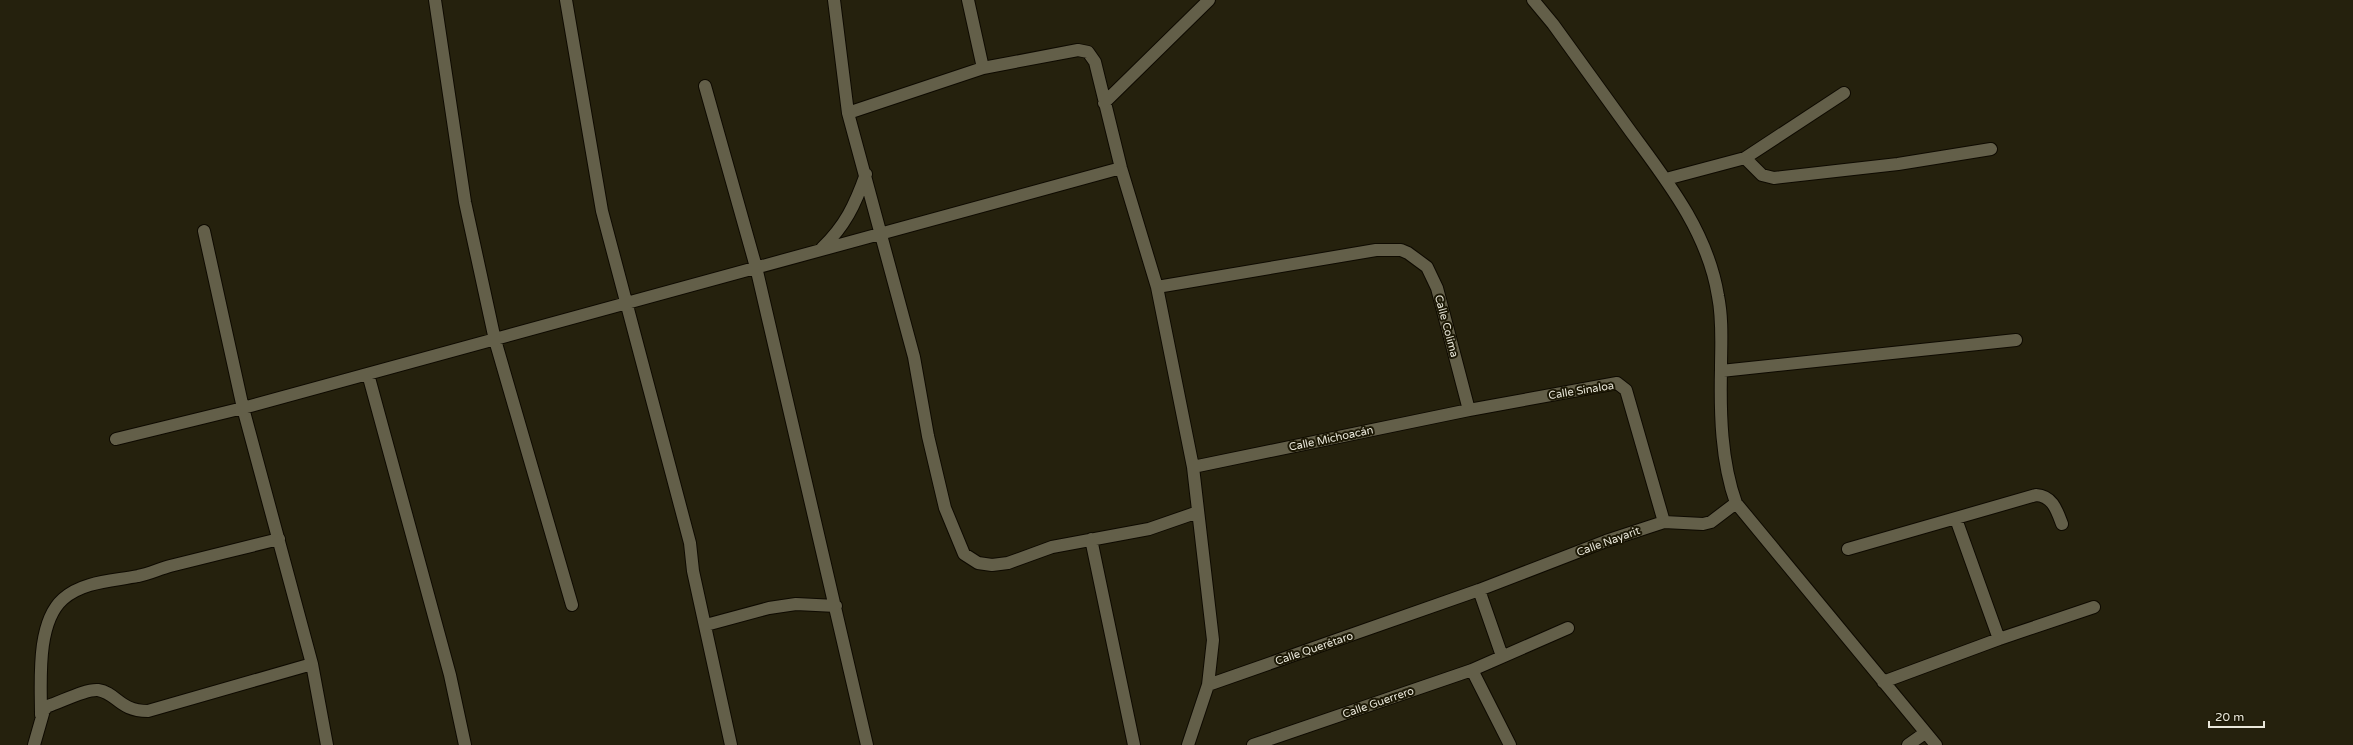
<svg xmlns="http://www.w3.org/2000/svg" width="2353" height="745" font-family="'Varela Round',sans-serif">
	<style>
		.lines { fill: none; stroke-linecap: round; stroke-linejoin: round }
		.minor-casing { stroke: #0e0a00; stroke-width: 14 }
		.minor { stroke: #635f49; stroke-width: 12 }
		.labels { text-anchor: middle; stroke-width: 4; stroke-linejoin: round; paint-order: stroke }
		.street-label { font-size: 11px; fill: #e9e7da; stroke: #1c1805 }
	</style>
	<rect width="100%" height="100%" fill="#25210d"/>
	<g class="lines">
		<defs>
			<path id="minor" d="M 435,0 L 465,202 L 495,340 L 572,605
				M 566,0 L 602,211 L 690,543 L 693,571 L 731,745
				M 834,0 L 848,113 L 914,357 L 928,436 L 945,508 L 964,554 L 978,563 L 992,565 L 1008,563 L 1052,547 L 1149,529 L 1198,512
				M 968,0 L 983,68
				M 1533,0 L 1553,24 C 1579,60 1605,96 1631,132 C 1668,182 1708,233 1718,296 C 1723,320 1721,345 1721,369 C 1720,413 1721,461 1736,503 L 1936,745
				M 705,86 L 756,267 L 867,745
				M 1104,103 L 1209,0
				M 848,113 L 983,68 L 1078,50 L 1088,52 L 1095,62 L 1121,168 L 1157,287 L 1193,467 L 1213,640 L 1208,685 L 1188,745
				M 1745,158 L 1762,175 L 1774,178 L 1898,164 L 1991,149
				M 1666,179 L 1745,158 L 1844,93
				M 204,231 L 243,408 L 312,664 L 327,745
				M 822,248 C 845,226 855,205 866,174
				M 1157,287 L 1376,250 L 1401,250 L 1408,253 L 1427,267 L 1437,288 L 1469,410
				M 1721,371 L 2016,340
				M 368,374 L 450,675 L 465,745
				M 116,439 L 243,408 L 1121,168
				M 1193,467 L 1469,410 L 1617,383 L 1626,390 L 1664,522
				M 1956,519 L 1999,639
				M 1091,539 L 1134,745
				M 1848,549 L 2036,495 C 2053,496 2057,511 2062,524
				M 1479,590 L 1502,656
				M 706,625 L 769,608 L 796,604 L 836,606
				M 1472,670 L 1510,745
				M 1883,682 L 1999,639 L 2094,607
				M 1208,685 L 1479,590 L 1606,541 L 1664,522 L 1703,524 L 1711,522 L 1736,503
				M 41,715 C 41,682 36,623 63,599 C 83,581 114,581 138,576 C 149,574 159,569 170,566 C 206,557 243,548 279,539
				M 34,745 L 44,710 L 48,706 C 61,702 85,689 98,690 C 117,693 119,711 148,711 L 312,664
				M 1253,745 L 1472,670 L 1568,628
				M 1908,745 L 1925,733"/>
		</defs>
		<use href="#minor" class="minor-casing"/>
		<use href="#minor" class="minor"/>
	</g>
	<g class="labels">
		<g class="street-label">
			<text transform="translate(1447 326) rotate(75)" y="4">Calle Colima</text>
			<text transform="translate(1581 390) rotate(-9)" y="4">Calle Sinaloa</text>
			<text transform="translate(1331 438) rotate(-12)" y="4">Calle Michoacán</text>
			<text transform="translate(1608 541) rotate(-20)" y="4">Calle Nayarit</text>
			<text transform="translate(1314 648) rotate(-19)" y="4">Calle Querétaro</text>
			<text transform="translate(1378 702) rotate(-19)" y="4">Calle Guerrero</text>
		</g>
	</g>
	<path d="M2209 721v6h55v-6" fill="none" stroke="#e9e7da" stroke-width="2"/>
	<text x="2215" y="721" font-size="12" fill="#e9e7da" stroke="#1c1805" stroke-width="3" paint-order="stroke">20 m</text>
</svg>
